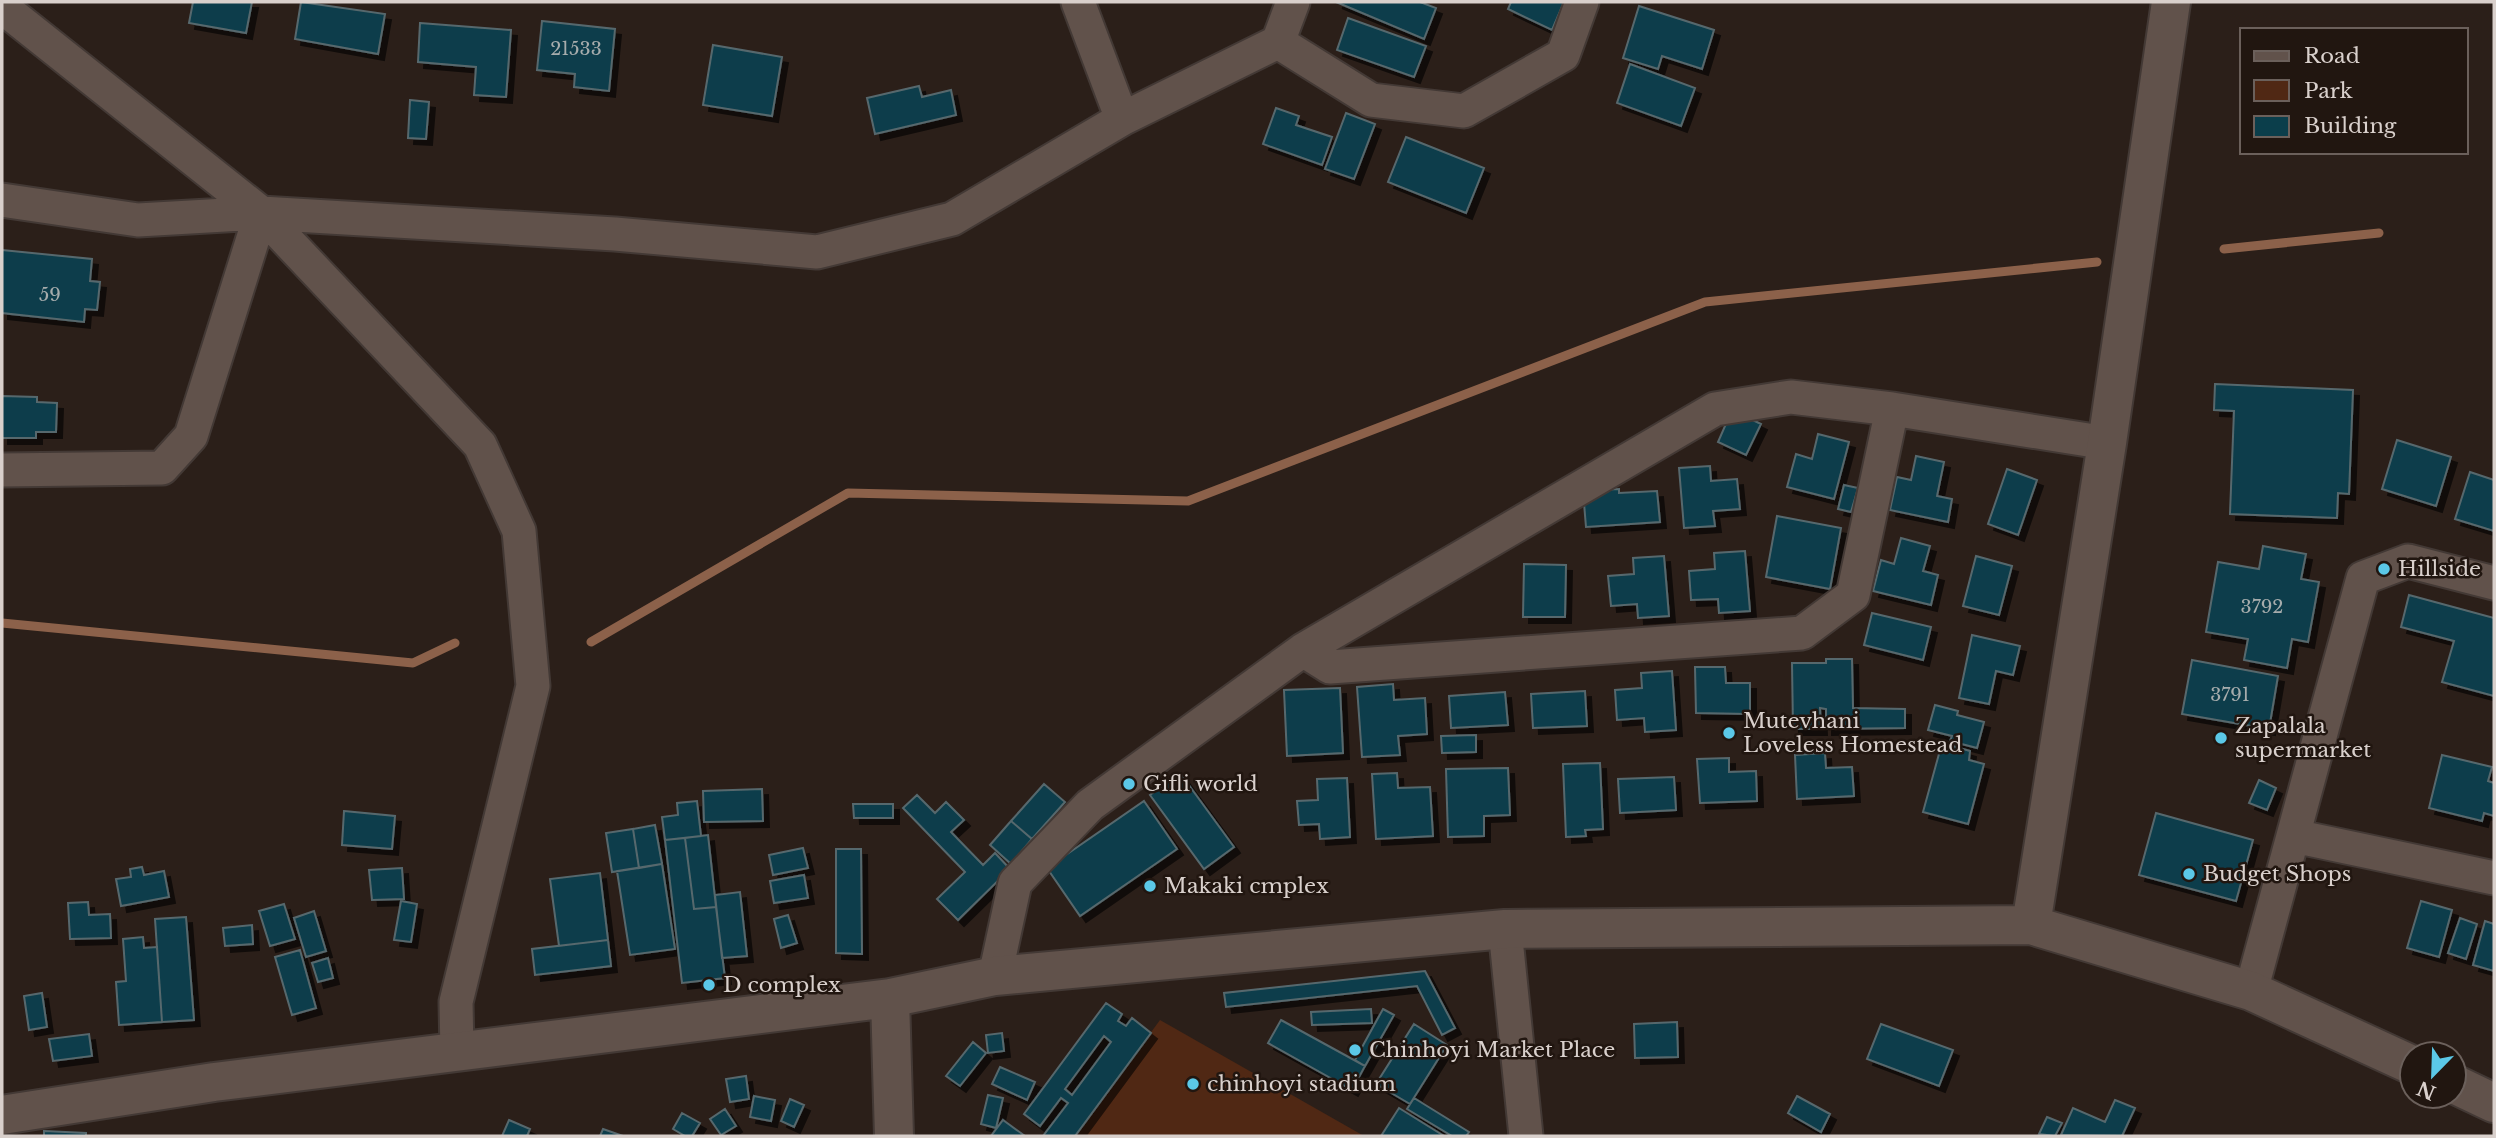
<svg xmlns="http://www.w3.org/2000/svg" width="2496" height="1138" font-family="'Libre Baskerville',serif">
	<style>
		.green { fill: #502814 }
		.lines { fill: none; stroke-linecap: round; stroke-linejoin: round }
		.stream { stroke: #8c614a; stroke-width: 9 }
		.building { fill: #0b3e4b; stroke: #57686d; stroke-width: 2; fill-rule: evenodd; filter: url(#shadow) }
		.minor-casing { stroke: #433935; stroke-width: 37 }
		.tertiary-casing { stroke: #433935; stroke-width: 42 }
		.minor { stroke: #61524b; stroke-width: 33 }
		.tertiary { stroke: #61524b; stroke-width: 38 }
		.poi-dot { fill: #5bc8e7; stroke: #211610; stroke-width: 2.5 }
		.labels { text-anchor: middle; stroke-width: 5; stroke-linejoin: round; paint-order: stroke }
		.number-label { font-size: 18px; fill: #a6acac }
		.poi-label { font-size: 21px; fill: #d9d0cc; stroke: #211610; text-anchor: start }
	</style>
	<defs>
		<filter id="shadow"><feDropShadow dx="6" dy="6" stdDeviation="0" flood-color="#0009"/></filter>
	</defs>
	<rect width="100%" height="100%" fill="#2b1f19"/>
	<path class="green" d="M 1160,1020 L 1364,1136 L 1075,1136 Z"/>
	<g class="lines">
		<path class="stream" d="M 2224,249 L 2379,233
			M 2,623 L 413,663 L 455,643
			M 591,642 L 848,493 L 1188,501 L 1705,302 L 2097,262"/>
	</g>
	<path class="building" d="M 193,2 L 252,2 L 246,33 L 189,23 Z
		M 301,2 L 385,14 L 378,54 L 295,39 Z
		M 1336,2 L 1420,2 L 1436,8 L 1424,39 Z
		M 1511,2 L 1564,2 L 1552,30 L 1508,9 Z
		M 1639,6 L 1714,30 L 1702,69 L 1662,56 L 1658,69 L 1623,58 Z
		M 1348,18 L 1426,46 L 1414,77 L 1337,50 Z
		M 542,21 L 615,29 L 609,91 L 574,87 L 575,74 L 537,70 Z
		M 420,23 L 511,30 L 506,97 L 474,95 L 476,67 L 418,62 Z
		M 713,45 L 782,57 L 772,116 L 703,105 Z
		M 1630,64 L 1695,88 L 1681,126 L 1617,103 Z
		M 919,86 L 922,97 L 951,90 L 956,115 L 875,134 L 867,98 Z
		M 410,100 L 429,102 L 426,139 L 408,138 Z
		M 1276,108 L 1299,116 L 1296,125 L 1332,137 L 1322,165 L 1263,144 Z
		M 1346,113 L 1375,124 L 1354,179 L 1325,169 Z
		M 1406,137 L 1484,168 L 1466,213 L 1388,182 Z
		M 2,250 L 92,259 L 90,281 L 100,282 L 97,310 L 85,309 L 84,322 L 2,313 Z
		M 2215,384 L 2353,390 L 2349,494 L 2338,493 L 2337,518 L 2230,514 L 2234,411 L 2214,410 Z
		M 2,396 L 37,397 L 37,402 L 57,403 L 56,432 L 36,432 L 36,438 L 2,438 Z
		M 1732,410 L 1761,424 L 1746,455 L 1718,442 Z
		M 1818,434 L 1849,442 L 1834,499 L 1787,487 L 1796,454 L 1812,459 Z
		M 2397,440 L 2451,457 L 2436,506 L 2382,489 Z
		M 1916,456 L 1944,462 L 1937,496 L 1952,499 L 1948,522 L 1890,510 L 1897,477 L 1911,480 Z
		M 1710,466 L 1711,481 L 1737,479 L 1740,509 L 1713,511 L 1715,526 L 1684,528 L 1679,468 Z
		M 2007,469 L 2037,480 L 2018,535 L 1988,524 Z
		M 2470,472 L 2494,480 L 2494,531 L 2455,519 Z
		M 1844,485 L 1858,488 L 1851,512 L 1838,509 Z
		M 1619,489 L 1619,493 L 1657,491 L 1660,522 L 1586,527 L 1583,491 Z
		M 1777,516 L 1841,528 L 1830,589 L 1766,577 Z
		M 1901,538 L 1930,546 L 1923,571 L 1938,575 L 1931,605 L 1873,591 L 1881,560 L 1894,564 Z
		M 2263,546 L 2306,554 L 2301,579 L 2319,582 L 2308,642 L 2292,639 L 2287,668 L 2244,660 L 2248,639 L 2206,632 L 2218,562 L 2259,569 Z
		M 1745,551 L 1750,611 L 1719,613 L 1718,599 L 1691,600 L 1689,571 L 1715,569 L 1714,553 Z
		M 1664,556 L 1669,616 L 1638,618 L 1637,604 L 1611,606 L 1608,576 L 1634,574 L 1633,558 Z
		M 1976,556 L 2012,566 L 1999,615 L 1963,606 Z
		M 1524,564 L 1566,565 L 1565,617 L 1523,617 Z
		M 2409,595 L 2494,618 L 2494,696 L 2442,682 L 2454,641 L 2401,627 Z
		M 1872,613 L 1931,627 L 1923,660 L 1864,645 Z
		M 1972,635 L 2020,646 L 2013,675 L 1996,671 L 1989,704 L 1959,698 Z
		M 1826,659 L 1852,659 L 1853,708 L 1905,709 L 1905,728 L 1826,729 L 1826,709 L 1820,708 L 1821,729 L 1793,729 L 1792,663 L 1826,663 Z
		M 2192,660 L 2278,676 L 2269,729 L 2182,714 Z
		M 1695,667 L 1725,667 L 1726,683 L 1750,683 L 1750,714 L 1696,713 Z
		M 1672,671 L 1676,730 L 1645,732 L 1644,718 L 1617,720 L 1615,690 L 1642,688 L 1641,673 Z
		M 1393,684 L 1394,700 L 1425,698 L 1427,734 L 1398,736 L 1400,755 L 1362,757 L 1357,687 Z
		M 1340,688 L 1343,753 L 1287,756 L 1284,690 Z
		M 1585,691 L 1587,726 L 1533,728 L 1531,694 Z
		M 1505,692 L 1508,725 L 1451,728 L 1449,696 Z
		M 1935,705 L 1958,711 L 1957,715 L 1984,722 L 1977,748 L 1950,741 L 1952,736 L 1928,730 Z
		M 1476,735 L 1476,752 L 1442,753 L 1441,736 Z
		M 1942,743 L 1970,751 L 1969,760 L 1984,764 L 1968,824 L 1923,812 Z
		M 1825,753 L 1826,768 L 1852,767 L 1854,796 L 1797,799 L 1795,755 Z
		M 2442,755 L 2492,767 L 2488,781 L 2494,783 L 2494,816 L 2484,813 L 2482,821 L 2429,808 Z
		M 1729,758 L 1729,772 L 1756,771 L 1757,801 L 1700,803 L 1697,759 Z
		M 1600,763 L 1603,829 L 1585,830 L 1586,836 L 1566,837 L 1563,764 Z
		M 1508,768 L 1510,815 L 1484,816 L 1484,836 L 1448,837 L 1446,769 Z
		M 1180,773 L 1234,847 L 1204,869 L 1150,795 Z
		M 1397,773 L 1398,788 L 1430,787 L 1433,836 L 1376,839 L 1372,774 Z
		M 1674,777 L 1676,810 L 1620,813 L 1618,779 Z
		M 1347,778 L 1350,837 L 1320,839 L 1319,824 L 1299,825 L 1297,801 L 1318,800 L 1317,779 Z
		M 2259,780 L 2276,788 L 2267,810 L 2249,803 Z
		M 1044,784 L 1065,802 L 1032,839 L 1011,821 Z
		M 762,789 L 763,821 L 704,822 L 703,791 Z
		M 917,795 L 935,813 L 946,802 L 964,820 L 951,832 L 983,865 L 995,853 L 1010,869 L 958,920 L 937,899 L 965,872 L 903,808 Z
		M 697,801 L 701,836 L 665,840 L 662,817 L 678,815 L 677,803 Z
		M 1144,801 L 1177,849 L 1080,916 L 1047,868 Z
		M 853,804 L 893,804 L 893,818 L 854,818 Z
		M 344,811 L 395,816 L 392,849 L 342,845 Z
		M 2156,813 L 2253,840 L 2236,901 L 2139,875 Z
		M 1011,821 L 1032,839 L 1011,864 L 990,845 Z
		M 655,825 L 662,864 L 639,868 L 633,829 Z
		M 633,829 L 639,868 L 612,872 L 606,833 Z
		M 708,835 L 716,907 L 694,909 L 685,838 Z
		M 685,838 L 694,909 L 716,907 L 725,978 L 682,983 L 665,840 Z
		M 803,848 L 808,868 L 773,875 L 769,855 Z
		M 836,849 L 861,849 L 862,954 L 836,953 Z
		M 662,864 L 675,949 L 630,955 L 617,871 Z
		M 142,867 L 144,875 L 164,871 L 169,897 L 121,906 L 116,879 L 131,877 L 130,869 Z
		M 402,868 L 404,899 L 372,900 L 369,870 Z
		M 600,873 L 608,940 L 559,946 L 550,879 Z
		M 804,875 L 808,898 L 774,903 L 770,881 Z
		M 740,892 L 747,956 L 722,958 L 715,895 Z
		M 401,901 L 417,904 L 411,942 L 394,940 Z
		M 2421,901 L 2452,910 L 2439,957 L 2407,948 Z
		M 88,902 L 89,915 L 110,914 L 111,938 L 70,939 L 68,903 Z
		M 284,904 L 295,939 L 270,946 L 259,911 Z
		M 314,911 L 326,951 L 306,957 L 294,918 Z
		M 788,915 L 797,943 L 781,948 L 774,919 Z
		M 186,917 L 194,1020 L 162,1022 L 155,919 Z
		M 2460,918 L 2477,924 L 2466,959 L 2448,953 Z
		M 2485,921 L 2494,924 L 2494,971 L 2473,965 Z
		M 252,925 L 253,944 L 225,946 L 223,928 Z
		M 143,937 L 144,948 L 157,947 L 162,1022 L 119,1025 L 116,982 L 126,981 L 123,939 Z
		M 608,940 L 611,966 L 535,975 L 532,949 Z
		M 300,950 L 316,1008 L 292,1015 L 275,957 Z
		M 328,958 L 333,978 L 318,982 L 312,963 Z
		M 1425,971 L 1455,1028 L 1442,1035 L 1417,986 L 1226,1007 L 1224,993 Z
		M 42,993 L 47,1027 L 29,1030 L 24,996 Z
		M 1106,1003 L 1122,1014 L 1118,1021 L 1126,1026 L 1132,1018 L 1151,1033 L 1075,1136 L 1043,1136 L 1068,1103 L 1061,1098 L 1040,1126 L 1024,1114 ZM 1104,1036 L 1111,1042 L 1072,1095 L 1065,1089 Z
		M 1371,1009 L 1372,1023 L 1312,1025 L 1311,1012 Z
		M 1383,1009 L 1394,1015 L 1365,1066 L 1355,1060 Z
		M 1281,1020 L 1365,1066 L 1352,1090 L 1268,1043 Z
		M 1677,1022 L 1678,1057 L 1635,1058 L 1634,1024 Z
		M 1414,1024 L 1447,1045 L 1410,1104 L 1376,1084 Z
		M 1881,1024 L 1953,1050 L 1939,1086 L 1867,1059 Z
		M 1002,1033 L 1004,1051 L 988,1053 L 986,1035 Z
		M 89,1034 L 92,1056 L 53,1061 L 49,1039 Z
		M 973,1042 L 986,1053 L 960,1086 L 946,1076 Z
		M 1000,1067 L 1035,1082 L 1027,1100 L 992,1084 Z
		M 746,1076 L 749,1099 L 730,1102 L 726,1079 Z
		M 988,1095 L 1003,1098 L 996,1128 L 981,1124 Z
		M 754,1096 L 775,1100 L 771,1121 L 750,1117 Z
		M 1797,1096 L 1830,1114 L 1821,1132 L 1788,1113 Z
		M 1414,1098 L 1469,1132 L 1466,1136 L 1452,1136 L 1407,1109 Z
		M 790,1099 L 804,1105 L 794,1127 L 781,1121 Z
		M 2115,1100 L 2135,1108 L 2122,1136 L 2061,1135 L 2073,1108 L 2105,1122 Z
		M 1399,1108 L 1444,1136 L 1381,1136 Z
		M 725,1109 L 736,1126 L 721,1135 L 710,1119 Z
		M 682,1113 L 700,1123 L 692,1136 L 685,1136 L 673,1129 Z
		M 2047,1117 L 2062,1123 L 2055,1136 L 2039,1134 Z
		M 509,1120 L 530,1129 L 527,1136 L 502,1136 Z
		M 1003,1120 L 1025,1136 L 991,1136 Z
		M 603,1129 L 623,1136 L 600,1136 Z
		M 44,1131 L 86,1133 L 86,1136 L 44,1136 Z"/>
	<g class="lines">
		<defs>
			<path id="minor" d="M 1078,2 L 1122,119
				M 2,7 L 261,213 L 480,445 L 519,531 L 533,686 L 456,1002 L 457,1053
				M 1278,42 L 1371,100 L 1464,111 L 1563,55 L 1582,2
				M 2,200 L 138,220 L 261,213 L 615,234 L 817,252 L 952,219 L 1122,119 L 1278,42 L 1293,2
				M 2,470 L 162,468 L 191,436 L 261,213
				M 1303,650 L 1330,667 L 1802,633 L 1853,595 L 1892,409
				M 2294,836 L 2494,878
				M 1505,929 L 1526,1136
				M 995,976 L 1015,883 L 1090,805 L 1303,650 L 1715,409 L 1791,397 L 1892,409 L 2107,443
				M 2251,991 L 2363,578 L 2408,561 L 2494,583"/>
			<path id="tertiary" d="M 2031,925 L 2107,443 L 2171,2
				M 890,998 L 894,1136
				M 2454,1084 L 2494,1103
				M 2,1115 L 214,1082 L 890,998 L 995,976 L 1505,929 L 2031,925 L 2251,991 L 2412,1065"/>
		</defs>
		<use href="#minor" class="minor-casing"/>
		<use href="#tertiary" class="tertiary-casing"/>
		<use href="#minor" class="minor"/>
		<use href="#tertiary" class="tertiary"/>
	</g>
	<g class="poi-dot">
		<circle cx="2384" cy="569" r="7"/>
		<circle cx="1729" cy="733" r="7"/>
		<circle cx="2221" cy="738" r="7"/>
		<circle cx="1129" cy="784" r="7"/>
		<circle cx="2189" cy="874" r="7"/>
		<circle cx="1150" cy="886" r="7"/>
		<circle cx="709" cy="985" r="7"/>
		<circle cx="1355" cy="1050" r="7"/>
		<circle cx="1193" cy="1084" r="7"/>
	</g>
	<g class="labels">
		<g class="number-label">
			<text x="576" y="55">21533</text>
			<text x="50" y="301">59</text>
			<text x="2262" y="613">3792</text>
			<text x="2230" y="701">3791</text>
		</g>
		<g class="poi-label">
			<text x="2398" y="576">Hillside</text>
			<text x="1743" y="728">Mutevhani<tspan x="1743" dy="24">Loveless Homestead</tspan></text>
			<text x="2235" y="733">Zapalala<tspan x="2235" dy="24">supermarket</tspan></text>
			<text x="1143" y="791">Gifli world</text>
			<text x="2203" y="881">Budget Shops</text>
			<text x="1164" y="893">Makaki cmplex</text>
			<text x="723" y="992">D complex</text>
			<text x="1369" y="1057">Chinhoyi Market Place</text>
			<text x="1207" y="1091">chinhoyi stadium</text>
		</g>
	</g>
	<rect width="2496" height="1138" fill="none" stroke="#d9d0cc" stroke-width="7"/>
	<rect x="2240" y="28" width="228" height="126" fill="#211610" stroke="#6b605b" stroke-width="2"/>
	<rect x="2254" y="51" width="35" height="10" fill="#61524b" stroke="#6b605b" stroke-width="2"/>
	<text x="2304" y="63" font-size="21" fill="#d9d0cc">Road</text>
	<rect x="2254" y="80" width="35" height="21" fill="#502814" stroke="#6b605b" stroke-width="2"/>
	<text x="2304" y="98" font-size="21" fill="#d9d0cc">Park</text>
	<rect x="2254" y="116" width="35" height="21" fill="#0b3e4b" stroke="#6b605b" stroke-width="2"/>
	<text x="2304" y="133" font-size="21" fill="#d9d0cc">Building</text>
	<g transform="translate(2433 1075) rotate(203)"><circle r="33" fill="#211610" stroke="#6b605b" stroke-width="2"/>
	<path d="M0-5L12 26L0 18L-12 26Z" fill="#5bc8e7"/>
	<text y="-10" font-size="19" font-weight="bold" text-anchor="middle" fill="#d9d0cc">N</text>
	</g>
</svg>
